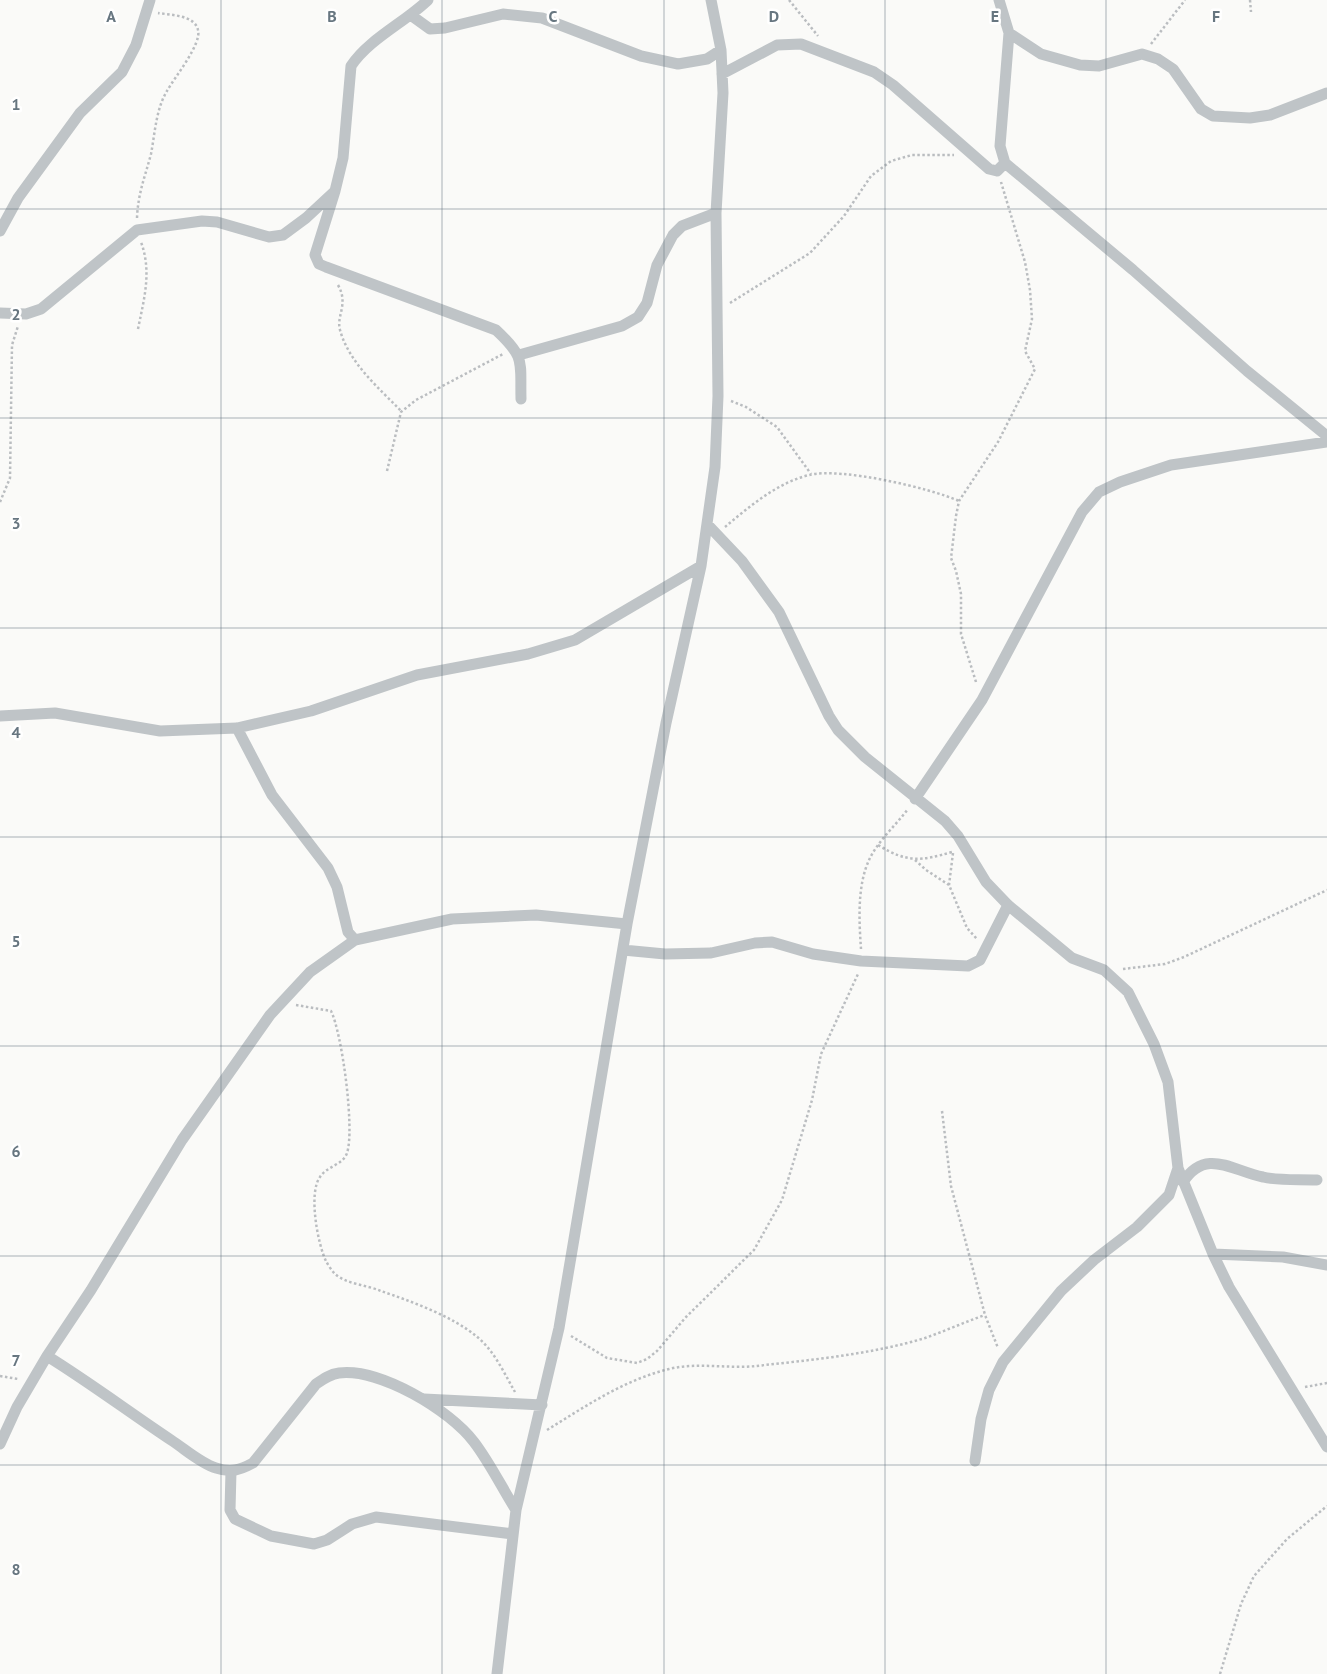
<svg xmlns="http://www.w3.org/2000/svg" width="1327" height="1674" font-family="'PT Sans',sans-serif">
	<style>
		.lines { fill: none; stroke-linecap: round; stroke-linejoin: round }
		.path { stroke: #babdc0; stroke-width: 2.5; stroke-dasharray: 2.5 2.5; stroke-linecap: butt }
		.street { stroke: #bfc4c7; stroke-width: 11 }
		.grid { fill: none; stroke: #677680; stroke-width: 1; stroke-opacity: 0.55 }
		.grid-label { font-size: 16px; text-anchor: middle; font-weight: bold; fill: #677680; stroke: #fff; stroke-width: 5; stroke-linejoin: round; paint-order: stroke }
	</style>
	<rect width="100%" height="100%" fill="#fafaf8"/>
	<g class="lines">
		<path class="path" d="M 789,0 L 818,36
			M 1250,0 L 1251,12
			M 1151,44 L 1185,0
			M 137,218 C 138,193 145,177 151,154 C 155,133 156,109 167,91 C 174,78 202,44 198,30 C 195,15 170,15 158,13
			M 338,285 C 349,304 336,316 340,330 C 349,363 379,388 401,411
			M 730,303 L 810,253 L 844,216 L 871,176 L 891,161 L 912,155 L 954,155
			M 138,329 C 144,299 152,272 141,242
			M 731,401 L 746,407 L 777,427 L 811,474
			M 387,471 L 401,412 L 416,400 L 503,354
			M 0,502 L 10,478 L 12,345 L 18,326
			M 725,527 C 750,506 777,483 809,475 C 840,467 930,488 959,501
			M 976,682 L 961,634 L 961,594 L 956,571 L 951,558 L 956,516 L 959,501 L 998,442 L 1035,369 L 1025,351 L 1032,319 L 1030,290 L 1025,262 L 1001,182
			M 878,845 C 907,863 921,861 952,852
			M 953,853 L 949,885 L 967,928 L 977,939
			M 915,860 L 926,870 L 949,885
			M 861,949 C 859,920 857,884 870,858 C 879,840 896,825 908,809
			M 1123,969 L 1165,964 L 1184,957 L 1327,890
			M 296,1005 L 331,1011 C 342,1033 355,1130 347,1153 C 343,1165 327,1166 320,1177 C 308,1193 318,1245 326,1261 C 328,1265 332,1271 335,1274 C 346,1284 367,1285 381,1291 C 410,1301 452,1316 476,1336 C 494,1350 504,1373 515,1392
			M 942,1111 L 951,1186 L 985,1315 L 998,1348
			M 571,1336 L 607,1358 L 637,1363 L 647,1359 L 657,1351 L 686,1317 L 754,1250 L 782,1200 L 812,1100 L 821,1054 L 858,974
			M 0,1376 L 18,1379
			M 1305,1387 L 1327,1383
			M 547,1430 C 586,1406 624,1380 669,1369 C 697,1362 728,1369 756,1366 C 811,1360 873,1354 925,1338 C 945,1331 965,1322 985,1315
			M 1220,1674 L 1241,1604 L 1254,1576 L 1287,1539 L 1327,1506"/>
		<path class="street" d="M 428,0 C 404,23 369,39 351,66 L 343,158 L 335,191 L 315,255 L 319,264 L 326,267 L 496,330 C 526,358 520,361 521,399
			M 999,0 L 1009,33 L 1000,146 L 1005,163 L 1133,270 L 1247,371 L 1327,436
			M 412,16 L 430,29 L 445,28 L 503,14 L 542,18 L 641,56 L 678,64 L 707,59 L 721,50
			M 1009,33 L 1041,54 L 1080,65 L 1099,66 L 1142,54 L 1158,59 L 1173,69 L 1201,109 L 1213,116 L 1250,118 L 1270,115 L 1327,93
			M 722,74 L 777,45 L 801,44 L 874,72 L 893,85 L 989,169 L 997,171 L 1005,163
			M 0,231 L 18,198 L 80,113 L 122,72 L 136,45 L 150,0
			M 0,313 L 26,314 L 41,309 L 137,230 L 202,221 L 217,222 L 269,237 L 283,235 L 306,218 L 334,192
			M 519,355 L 622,326 L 638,317 L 647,303 L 657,265 L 673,235 L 682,226 L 716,213
			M 707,524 L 742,561 L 779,612 L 829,716 L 838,730 L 865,757 L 945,821 L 958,836 L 986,882 L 1008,905 L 1072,958 L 1104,970 L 1128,992 L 1154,1044 L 1168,1082 L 1178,1168 L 1213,1254 L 1229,1287 L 1327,1447
			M 0,716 L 55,713 L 160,731 L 237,728 L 311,711 L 417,675 L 528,654 L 575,640 L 701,566
			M 237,728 L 272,795 L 328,868 L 337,887 L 348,932 L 355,940
			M 915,799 L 982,700 L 1082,512 L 1099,492 L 1120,482 L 1171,465 L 1327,442
			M 623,950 L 665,954 L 711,953 L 755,943 L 772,942 L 813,954 L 861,961 L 968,966 L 980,960 L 1008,905
			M 1183,1182 C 1206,1147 1232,1171 1263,1177 C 1280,1181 1299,1179 1317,1180
			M 1213,1254 L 1283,1257 L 1327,1265
			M 47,1356 C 89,1382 129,1412 171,1440 C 185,1449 200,1463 216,1468 C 231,1473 240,1470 253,1463 L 316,1384 C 323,1379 330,1374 339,1373 C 380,1368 450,1410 474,1442 C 490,1463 502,1488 516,1510
			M 424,1399 L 542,1405
			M 0,1444 L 17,1407 L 47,1356 L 91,1290 L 182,1140 L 270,1015 L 310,972 L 355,940 L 452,919 L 536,915 L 627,924
			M 975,1461 L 981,1419 L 989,1390 L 1003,1362 L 1061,1291 L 1094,1260 L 1137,1227 L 1169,1195 L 1178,1168
			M 231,1471 L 230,1510 L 235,1519 L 271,1536 L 314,1544 L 327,1540 L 352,1524 L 376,1517 L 513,1534
			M 497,1674 L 516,1510 L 559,1328 L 627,924 L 666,723 L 701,566 L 715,467 L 718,396 L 716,213 L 723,93 L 721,50 L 711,0"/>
	</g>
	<path class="grid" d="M 221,0 L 221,1674M 442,0 L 442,1674M 664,0 L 664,1674M 885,0 L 885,1674M 1106,0 L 1106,1674M 0,209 L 1327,209M 0,418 L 1327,418M 0,628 L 1327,628M 0,837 L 1327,837M 0,1046 L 1327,1046M 0,1256 L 1327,1256M 0,1465 L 1327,1465"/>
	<g class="grid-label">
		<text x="111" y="22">A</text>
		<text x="332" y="22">B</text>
		<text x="553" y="22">C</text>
		<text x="774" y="22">D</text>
		<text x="995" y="22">E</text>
		<text x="1216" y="22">F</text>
		<text x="16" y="110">1</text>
		<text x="16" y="320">2</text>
		<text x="16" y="529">3</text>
		<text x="16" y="738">4</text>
		<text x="16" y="947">5</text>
		<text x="16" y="1157">6</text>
		<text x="16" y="1366">7</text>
		<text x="16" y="1575">8</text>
	</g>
</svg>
